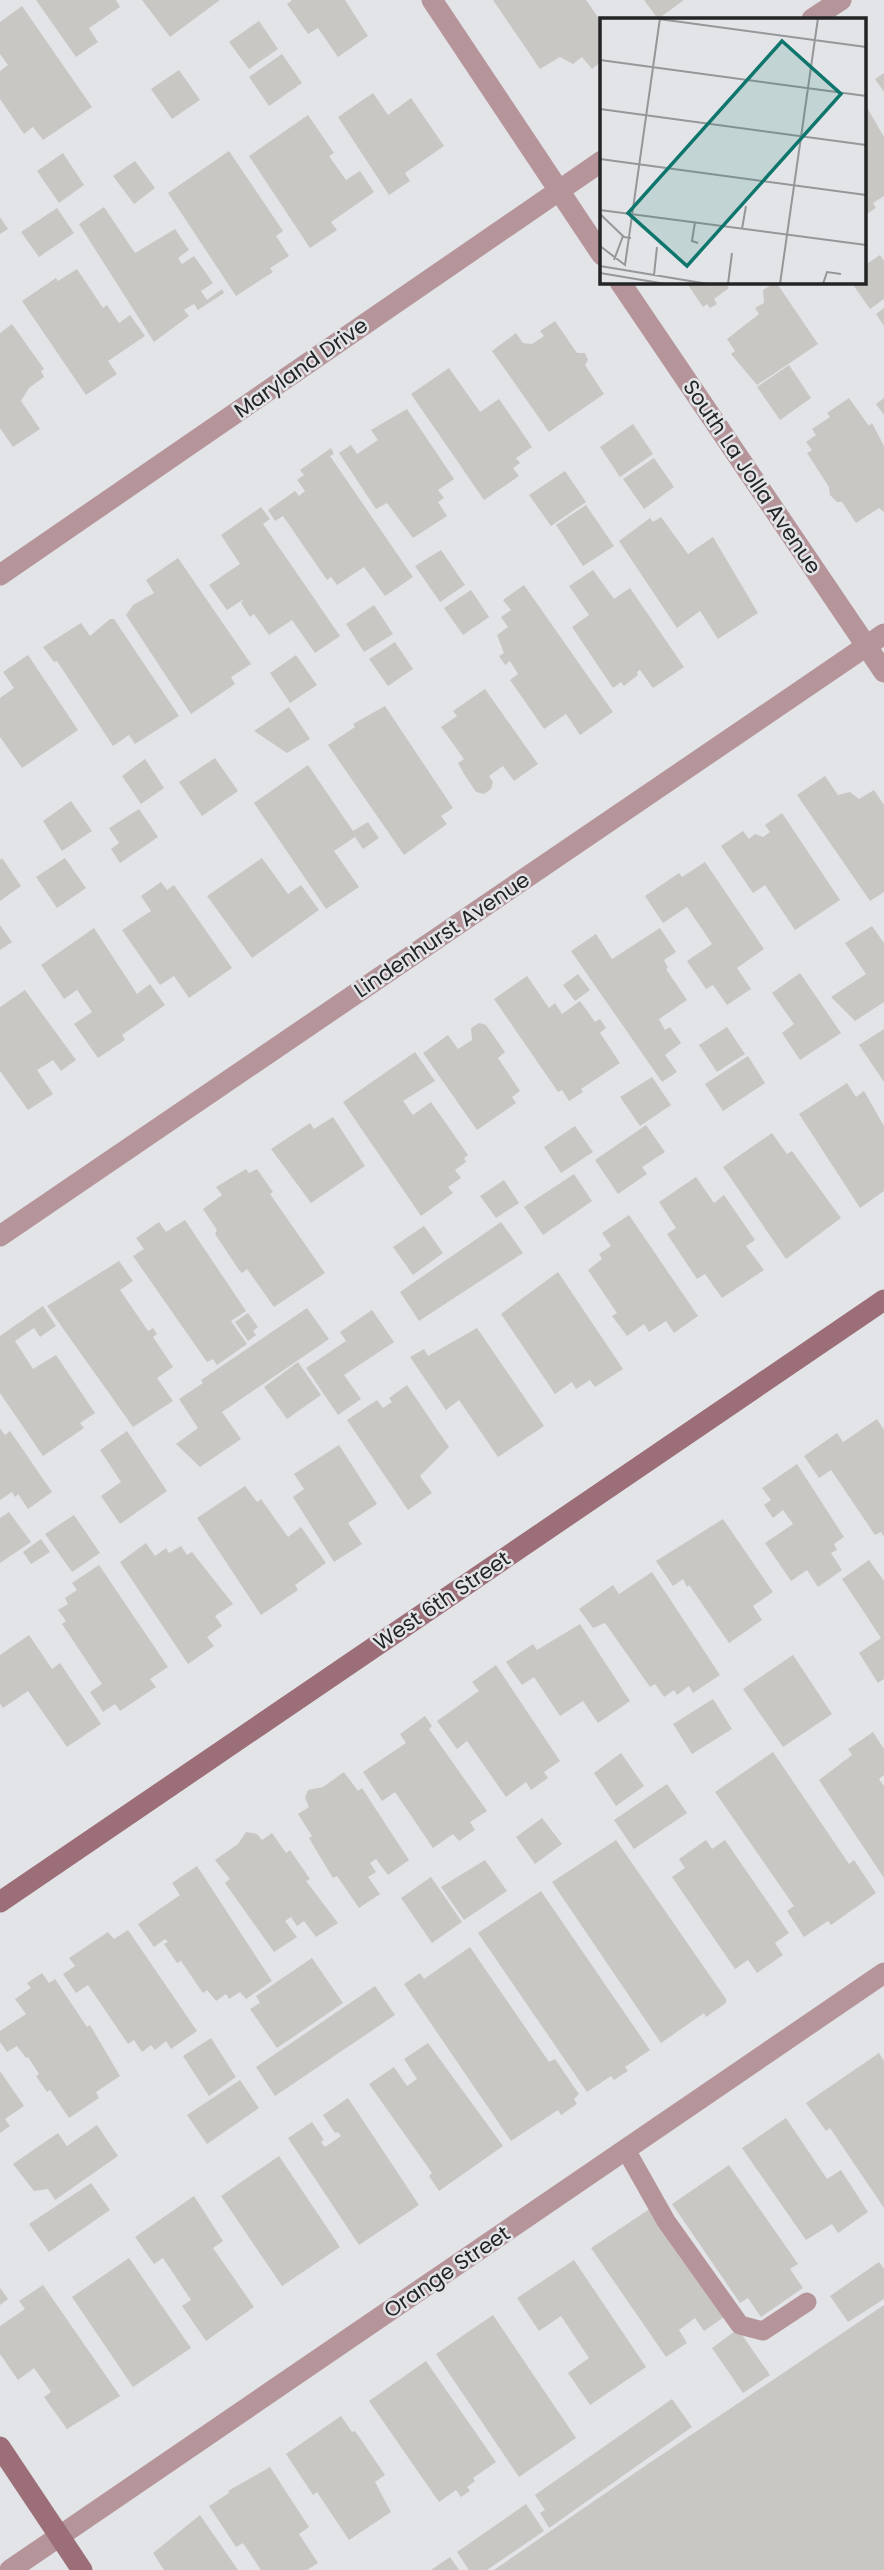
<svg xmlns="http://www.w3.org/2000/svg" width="884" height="2570" font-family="Poppins,sans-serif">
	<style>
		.building { fill: #c9c7c3 }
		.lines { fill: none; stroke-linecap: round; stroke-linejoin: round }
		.lane { stroke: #b5959a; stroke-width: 19 }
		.street { stroke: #b5959a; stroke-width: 21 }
		.secondary { stroke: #9c6e77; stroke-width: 21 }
		.labels { text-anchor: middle; stroke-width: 5; stroke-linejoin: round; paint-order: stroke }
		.street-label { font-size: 21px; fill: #232425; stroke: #e2e4e7 }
		.inset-road { fill: none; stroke: #969799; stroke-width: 2 }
		.view { fill: #0f766e; fill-opacity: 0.15; stroke: #0f766e; stroke-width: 3.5 }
		.inset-edge { fill: none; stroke: #232425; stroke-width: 3.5 }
	</style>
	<rect width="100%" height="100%" fill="#e2e4e7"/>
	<path class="building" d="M 36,0 L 116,0 L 120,7 L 89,28 L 98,42 L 76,57 Z
		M 142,0 L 220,0 L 170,37 Z
		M 292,0 L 345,0 L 368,36 L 338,57 L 318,28 L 308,34 L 287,4 Z
		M 493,0 L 586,0 L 602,23 L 602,61 L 592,69 L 582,57 L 573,64 L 560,57 L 540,69 Z
		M 644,0 L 684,0 L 658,19 Z
		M 22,6 L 92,107 L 43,140 L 33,127 L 24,134 L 0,99 L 0,71 L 8,65 L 0,54 L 0,22 Z
		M 259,21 L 278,49 L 249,69 L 229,42 Z
		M 282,54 L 302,83 L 269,106 L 249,77 Z
		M 179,70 L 200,100 L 172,119 L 151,89 Z
		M 884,73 L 884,92 L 875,79 Z
		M 373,93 L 388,115 L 411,98 L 444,146 L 405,173 L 410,181 L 389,195 L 338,117 Z
		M 865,104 L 884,137 L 884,196 L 873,203 L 876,208 L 865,215 Z
		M 308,115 L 334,153 L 329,156 L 346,180 L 360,171 L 374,192 L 331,222 L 337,230 L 310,248 L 249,156 Z
		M 229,151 L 283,231 L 276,236 L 289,256 L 270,268 L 273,272 L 236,296 L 168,193 Z
		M 63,153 L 84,185 L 59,203 L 37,171 Z
		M 135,161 L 155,188 L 134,204 L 113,176 Z
		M 104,207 L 135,253 L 175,229 L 189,250 L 178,258 L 182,264 L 194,256 L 213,283 L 201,291 L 207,300 L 222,289 L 224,293 L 198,310 L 194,304 L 184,310 L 189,316 L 154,342 L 79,224 Z
		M 57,208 L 74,233 L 39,257 L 21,232 Z
		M 0,217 L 8,229 L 0,234 Z
		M 880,255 L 884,261 L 884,299 L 870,309 L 851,282 L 865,282 L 865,265 Z
		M 77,269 L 103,308 L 107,305 L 119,323 L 130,315 L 145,336 L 108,361 L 117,374 L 86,395 L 22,301 L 56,278 L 58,281 Z
		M 686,282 L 724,282 L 729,288 L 714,299 L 717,304 L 710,308 L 707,304 L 703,307 Z
		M 776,282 L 818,344 L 757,385 L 731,354 L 735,351 L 727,339 L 759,314 L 755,308 L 764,303 L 763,290 Z
		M 884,308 L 884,326 L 876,314 Z
		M 555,321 L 577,353 L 585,353 L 588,360 L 585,365 L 604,394 L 549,432 L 492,351 L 516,333 L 523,343 L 532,344 L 544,336 L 540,331 Z
		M 12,324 L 44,369 L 41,371 L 44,377 L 29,388 L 21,401 L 40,429 L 13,447 L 0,428 L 0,333 Z
		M 789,365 L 811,398 L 780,420 L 757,387 Z
		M 449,368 L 480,412 L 499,399 L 532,447 L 516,458 L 520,463 L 513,468 L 519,476 L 484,500 L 411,394 Z
		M 849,398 L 869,426 L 872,423 L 884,446 L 884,512 L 879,508 L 856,523 L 842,502 L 837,502 L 830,495 L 829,487 L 807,453 L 812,450 L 806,442 L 816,435 L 812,429 L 830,417 L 827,413 Z
		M 884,398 L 884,415 L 876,404 Z
		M 407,409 L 454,479 L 438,490 L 444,498 L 438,502 L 447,516 L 413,538 L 387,503 L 376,509 L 339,453 L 351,445 L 357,454 L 378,440 L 371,430 Z
		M 633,424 L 653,454 L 620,477 L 600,447 Z
		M 331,448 L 334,454 L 330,456 L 413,577 L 385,596 L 364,567 L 337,585 L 331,577 L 327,580 L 283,516 L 275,521 L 268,510 L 295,491 L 299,496 L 305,491 L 297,480 L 304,475 L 300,470 Z
		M 654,458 L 674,487 L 644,509 L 623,479 Z
		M 565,471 L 586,502 L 551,526 L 529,495 Z
		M 586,505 L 614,546 L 583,566 L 556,525 Z
		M 261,507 L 270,519 L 263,524 L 340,636 L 315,653 L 292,620 L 269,635 L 254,614 L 250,617 L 241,603 L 244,599 L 227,610 L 209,585 L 240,564 L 221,535 Z
		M 661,517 L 688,554 L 713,537 L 758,613 L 718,639 L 700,611 L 677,628 L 619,541 L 650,518 L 653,522 Z
		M 441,550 L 465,585 L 440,602 L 415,566 Z
		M 178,558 L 251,664 L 231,677 L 235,684 L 191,714 L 126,615 L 133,605 L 154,593 L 146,580 Z
		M 593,570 L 614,599 L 630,588 L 684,667 L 653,688 L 640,670 L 637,672 L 638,675 L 624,686 L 621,682 L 613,688 L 572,627 L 589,615 L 569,586 Z
		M 524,585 L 613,712 L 580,735 L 566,714 L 544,729 L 510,680 L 518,674 L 510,661 L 505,665 L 499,656 L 504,653 L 497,635 L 508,627 L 501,617 L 511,610 L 503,600 Z
		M 471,590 L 489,617 L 463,635 L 444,608 Z
		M 374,605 L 393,634 L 364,652 L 346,624 Z
		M 110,619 L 114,619 L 179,716 L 135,744 L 129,735 L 113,746 L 57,661 L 54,662 L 43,647 L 81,623 L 90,636 Z
		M 395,642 L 413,669 L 388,686 L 369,659 Z
		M 28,655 L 78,730 L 22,768 L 0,737 L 0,698 L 14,688 L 3,672 Z
		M 296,655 L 317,685 L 290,703 L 270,673 Z
		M 485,689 L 538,764 L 514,781 L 503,766 L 489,776 L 493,782 L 491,789 L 484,794 L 476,792 L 464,774 L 458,763 L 464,759 L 441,727 L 457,716 L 453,711 Z
		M 385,706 L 453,808 L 441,816 L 447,824 L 404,855 L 328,745 L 355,727 L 353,724 Z
		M 289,707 L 310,739 L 287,753 L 254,731 Z
		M 215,758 L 238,791 L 202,816 L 179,782 Z
		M 145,759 L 164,788 L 141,804 L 122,776 Z
		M 308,765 L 353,831 L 368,822 L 379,838 L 363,849 L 355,837 L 334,851 L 359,887 L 326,909 L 254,803 Z
		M 825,776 L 838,795 L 850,792 L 859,799 L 874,790 L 884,805 L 884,892 L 870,901 L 797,795 Z
		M 71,801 L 92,831 L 62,851 L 43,821 Z
		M 139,809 L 158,837 L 120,863 L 111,849 L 119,843 L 109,828 Z
		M 782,813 L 840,900 L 795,930 L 765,885 L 753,893 L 721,846 L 743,831 L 749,839 L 755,834 L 763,837 L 770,832 L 765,825 Z
		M 2,858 L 21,886 L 0,901 L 0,860 Z
		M 65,858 L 86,888 L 57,908 L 36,877 Z
		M 262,858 L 288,894 L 301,885 L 319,910 L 252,958 L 207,896 Z
		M 705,862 L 764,949 L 737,968 L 751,989 L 727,1005 L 713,985 L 706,989 L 687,961 L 712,944 L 687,907 L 663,923 L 645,896 L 679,873 L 682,877 Z
		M 161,882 L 167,890 L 174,885 L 232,968 L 189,998 L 174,976 L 160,985 L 122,930 L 151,911 L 141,896 Z
		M 0,925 L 12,942 L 0,950 Z
		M 872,926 L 884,943 L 884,1002 L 855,1021 L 831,997 L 866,974 L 845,943 Z
		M 94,928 L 137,994 L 150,984 L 165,1005 L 122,1035 L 125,1040 L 98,1058 L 74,1024 L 92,1012 L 77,990 L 64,999 L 41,965 Z
		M 660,928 L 676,952 L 664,960 L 668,968 L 666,969 L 687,1000 L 659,1019 L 665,1030 L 670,1027 L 681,1043 L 665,1055 L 677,1072 L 662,1082 L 571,951 L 596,934 L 612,959 Z
		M 800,973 L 841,1033 L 800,1060 L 782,1033 L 794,1024 L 772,993 Z
		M 578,974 L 590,990 L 575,1001 L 563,985 Z
		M 527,976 L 549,1008 L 555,1003 L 562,1014 L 580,1001 L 595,1022 L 600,1019 L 606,1028 L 600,1033 L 620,1063 L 581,1089 L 583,1092 L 569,1101 L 562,1090 L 558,1092 L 494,999 Z
		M 25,990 L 76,1060 L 61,1071 L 53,1060 L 37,1070 L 53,1094 L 28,1110 L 0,1071 L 0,1007 Z
		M 479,1023 L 486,1025 L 505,1052 L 498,1058 L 520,1091 L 512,1097 L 516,1103 L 477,1130 L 423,1053 L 448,1035 L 458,1049 L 472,1040 L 471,1028 Z
		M 727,1027 L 745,1054 L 717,1072 L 699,1045 Z
		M 884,1029 L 884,1082 L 859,1045 Z
		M 415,1052 L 435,1081 L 403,1101 L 413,1115 L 431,1102 L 468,1155 L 464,1158 L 466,1162 L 455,1170 L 461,1178 L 448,1187 L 453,1193 L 421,1216 L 343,1102 Z
		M 748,1056 L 765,1083 L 723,1111 L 705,1084 Z
		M 652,1077 L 671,1105 L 640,1126 L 620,1097 Z
		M 847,1083 L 856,1097 L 864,1091 L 884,1126 L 884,1191 L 860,1208 L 799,1114 Z
		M 333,1117 L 365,1166 L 311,1203 L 271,1149 L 310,1123 L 314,1129 Z
		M 646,1125 L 665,1152 L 642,1167 L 647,1174 L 618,1194 L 595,1160 Z
		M 575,1126 L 593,1152 L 561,1173 L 544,1147 Z
		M 772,1133 L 787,1154 L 792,1151 L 841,1218 L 786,1259 L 723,1167 Z
		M 246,1169 L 249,1173 L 257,1169 L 273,1192 L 270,1194 L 325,1273 L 274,1307 L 247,1269 L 242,1273 L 239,1270 L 215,1234 L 217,1230 L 203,1209 L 222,1195 L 216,1187 Z
		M 574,1174 L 592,1201 L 543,1235 L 524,1207 Z
		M 696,1177 L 714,1203 L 724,1195 L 755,1240 L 746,1246 L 764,1270 L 722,1298 L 705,1274 L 697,1279 L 667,1234 L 676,1228 L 659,1202 Z
		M 504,1180 L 519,1203 L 496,1218 L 480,1196 Z
		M 629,1215 L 698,1316 L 674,1333 L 666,1321 L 649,1332 L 644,1324 L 627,1336 L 612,1316 L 617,1313 L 588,1270 L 602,1259 L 599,1254 L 611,1246 L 602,1233 Z
		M 185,1220 L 246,1311 L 231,1321 L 247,1344 L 217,1365 L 213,1359 L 207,1362 L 133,1256 L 144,1249 L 136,1238 L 159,1222 L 166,1232 Z
		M 501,1222 L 523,1253 L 419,1321 L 400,1292 Z
		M 424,1226 L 443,1253 L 413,1275 L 393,1247 Z
		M 119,1261 L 133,1281 L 120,1290 L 148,1331 L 153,1328 L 157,1334 L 153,1337 L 173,1367 L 157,1378 L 173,1401 L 133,1427 L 47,1306 Z
		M 558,1272 L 623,1369 L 595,1387 L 590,1380 L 576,1389 L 572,1382 L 555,1394 L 501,1314 Z
		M 43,1306 L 56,1326 L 40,1337 L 34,1328 L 15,1341 L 33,1369 L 56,1355 L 95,1413 L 80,1423 L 84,1428 L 43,1456 L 0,1393 L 0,1336 Z
		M 307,1308 L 329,1339 L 222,1412 L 241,1439 L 200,1467 L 176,1444 L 198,1428 L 179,1399 L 203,1383 L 201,1380 Z
		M 372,1310 L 394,1342 L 344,1375 L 361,1399 L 338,1415 L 306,1368 L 346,1341 L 340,1332 Z
		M 248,1313 L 258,1327 L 253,1331 L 256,1335 L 248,1341 L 235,1322 Z
		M 477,1328 L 544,1426 L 498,1457 L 459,1400 L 446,1410 L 410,1357 L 424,1349 L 428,1356 Z
		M 298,1362 L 321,1395 L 287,1419 L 264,1387 Z
		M 407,1385 L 449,1447 L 420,1476 L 432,1493 L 408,1510 L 347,1420 L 377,1400 L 383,1408 L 392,1402 L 389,1398 Z
		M 877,1419 L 884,1430 L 884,1537 L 881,1532 L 875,1535 L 831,1470 L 819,1478 L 804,1456 L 837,1433 L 843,1442 Z
		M 0,1428 L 5,1435 L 10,1431 L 52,1492 L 28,1509 L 18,1494 L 15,1497 L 12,1492 L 0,1500 Z
		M 127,1431 L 167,1491 L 120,1524 L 101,1496 L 121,1482 L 100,1450 Z
		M 339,1445 L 377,1504 L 348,1523 L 362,1544 L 334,1562 L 293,1497 L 304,1489 L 294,1474 Z
		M 797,1464 L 844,1537 L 834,1544 L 837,1550 L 831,1553 L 842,1570 L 818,1587 L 807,1570 L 791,1581 L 765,1543 L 793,1524 L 783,1510 L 773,1518 L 764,1505 L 771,1500 L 762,1488 Z
		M 245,1486 L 257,1502 L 261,1499 L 288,1537 L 301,1527 L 326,1563 L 295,1585 L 298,1590 L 261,1615 L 197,1518 Z
		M 9,1512 L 31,1542 L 0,1563 L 0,1518 Z
		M 74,1515 L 100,1553 L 72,1572 L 45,1534 Z
		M 723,1519 L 773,1592 L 753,1606 L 762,1620 L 729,1643 L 689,1585 L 687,1587 L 683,1579 L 673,1586 L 656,1561 Z
		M 41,1539 L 50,1552 L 31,1564 L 23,1552 Z
		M 146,1543 L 155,1556 L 166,1548 L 169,1553 L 181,1546 L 187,1555 L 192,1552 L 233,1604 L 215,1616 L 222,1626 L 207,1637 L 214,1646 L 188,1664 L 120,1562 Z
		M 869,1560 L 884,1581 L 884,1679 L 878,1683 L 859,1653 L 881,1638 L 842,1579 Z
		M 99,1565 L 168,1667 L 150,1679 L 156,1687 L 120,1711 L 115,1704 L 103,1712 L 90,1692 L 102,1684 L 62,1624 L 66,1621 L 58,1610 L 68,1604 L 65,1598 L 77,1590 L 72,1583 Z
		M 652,1572 L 720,1675 L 693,1693 L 689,1686 L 677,1695 L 674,1690 L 664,1697 L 655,1684 L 650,1687 L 605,1623 L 593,1628 L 579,1609 L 613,1585 L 619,1594 Z
		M 580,1624 L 630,1701 L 598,1723 L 583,1701 L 560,1716 L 534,1677 L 522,1685 L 506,1662 L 533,1644 L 537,1650 Z
		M 29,1635 L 52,1669 L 60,1663 L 101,1724 L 67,1747 L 28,1691 L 3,1708 L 0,1704 L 0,1655 Z
		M 793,1655 L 832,1714 L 783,1747 L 743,1689 Z
		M 496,1665 L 560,1761 L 544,1772 L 548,1778 L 531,1790 L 526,1782 L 506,1797 L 467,1741 L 457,1749 L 437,1721 L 479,1691 L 472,1682 Z
		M 713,1699 L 732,1729 L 692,1754 L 673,1724 Z
		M 425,1716 L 432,1726 L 429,1729 L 487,1811 L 470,1822 L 475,1830 L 459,1841 L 453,1834 L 433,1848 L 395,1792 L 382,1801 L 363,1772 L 406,1743 L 400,1734 Z
		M 873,1732 L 884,1749 L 884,1775 L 879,1779 L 884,1786 L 884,1878 L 819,1780 L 852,1755 L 848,1749 Z
		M 773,1752 L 849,1864 L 854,1860 L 876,1893 L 831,1925 L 828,1921 L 804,1937 L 787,1911 L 794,1906 L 715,1792 Z
		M 621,1753 L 644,1786 L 616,1806 L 594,1773 Z
		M 344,1772 L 358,1791 L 362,1788 L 409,1860 L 388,1875 L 376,1859 L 370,1863 L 376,1872 L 368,1877 L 380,1894 L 359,1908 L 337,1876 L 333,1878 L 325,1865 L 309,1838 L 312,1836 L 298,1814 L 309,1807 L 305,1798 L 308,1790 L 323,1787 Z
		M 667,1784 L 687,1813 L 634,1849 L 614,1820 Z
		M 542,1818 L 562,1844 L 535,1864 L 516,1837 Z
		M 246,1832 L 257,1834 L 262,1840 L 272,1833 L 286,1853 L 290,1850 L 310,1879 L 306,1881 L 338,1923 L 316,1937 L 304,1921 L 297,1926 L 291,1917 L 285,1921 L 297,1937 L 274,1952 L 225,1883 L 230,1879 L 215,1860 L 238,1844 Z
		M 616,1840 L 726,1999 L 726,2003 L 706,2017 L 704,2013 L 661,2043 L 552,1882 Z
		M 706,1840 L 712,1849 L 725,1840 L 789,1933 L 775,1943 L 783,1955 L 757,1973 L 748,1960 L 735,1969 L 672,1877 L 685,1868 L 679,1859 Z
		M 485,1860 L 507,1891 L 464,1920 L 441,1887 Z
		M 197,1866 L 272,1981 L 246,1999 L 240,1992 L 229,1999 L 226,1994 L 216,2001 L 207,1990 L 203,1993 L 181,1961 L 177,1963 L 164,1944 L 168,1942 L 165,1939 L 154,1947 L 138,1924 L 180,1895 L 172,1883 Z
		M 431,1877 L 462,1922 L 432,1943 L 401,1898 Z
		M 541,1891 L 650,2050 L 625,2067 L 628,2071 L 614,2080 L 611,2076 L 587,2092 L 478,1933 Z
		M 128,1930 L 197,2031 L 171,2049 L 166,2041 L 155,2050 L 151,2045 L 142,2052 L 134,2040 L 128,2044 L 88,1985 L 76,1993 L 63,1974 L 75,1966 L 69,1958 L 108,1932 L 114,1939 Z
		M 470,1947 L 549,2062 L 555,2059 L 579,2094 L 574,2099 L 577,2104 L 561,2115 L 558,2110 L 511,2141 L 404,1984 L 420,1973 L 424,1979 Z
		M 312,1958 L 343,2003 L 277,2048 L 250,2009 L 260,2003 L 256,1996 Z
		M 42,1973 L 49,1983 L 55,1979 L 87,2027 L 90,2025 L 120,2076 L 96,2092 L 99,2098 L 69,2118 L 50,2090 L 47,2092 L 36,2076 L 39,2074 L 28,2057 L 26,2058 L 17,2046 L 7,2052 L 0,2042 L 0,2031 L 26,2014 L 15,1999 L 31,1988 L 27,1983 Z
		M 375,1986 L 395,2015 L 275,2096 L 256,2067 Z
		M 211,2038 L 236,2077 L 209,2096 L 183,2056 Z
		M 428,2043 L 503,2146 L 439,2191 L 429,2176 L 432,2173 L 369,2084 L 394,2067 L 407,2086 L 417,2079 L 404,2059 Z
		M 879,2053 L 884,2061 L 884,2208 L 830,2128 L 826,2131 L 806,2103 Z
		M 0,2071 L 24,2106 L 5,2119 L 10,2126 L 0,2133 Z
		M 240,2080 L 259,2108 L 207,2144 L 187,2115 Z
		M 348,2098 L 419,2205 L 359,2245 L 288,2138 L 312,2122 L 324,2140 L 321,2142 L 325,2147 L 341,2136 L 338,2132 L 335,2133 L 323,2115 Z
		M 786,2118 L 827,2179 L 841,2170 L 868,2212 L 838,2233 L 832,2224 L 806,2240 L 742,2148 Z
		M 97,2125 L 118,2156 L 55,2200 L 48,2189 L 34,2191 L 13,2164 L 58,2133 L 67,2146 Z
		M 279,2156 L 340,2247 L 282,2286 L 221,2196 Z
		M 729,2165 L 798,2264 L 790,2269 L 803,2288 L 761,2317 L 748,2298 L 740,2303 L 672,2204 Z
		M 91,2183 L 110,2210 L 49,2252 L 29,2224 Z
		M 194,2196 L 223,2241 L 213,2248 L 254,2307 L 206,2341 L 182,2306 L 191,2300 L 163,2258 L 154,2264 L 135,2237 Z
		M 651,2208 L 724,2317 L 704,2331 L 695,2318 L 679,2330 L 687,2343 L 666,2357 L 591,2248 Z
		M 129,2258 L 191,2348 L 133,2387 L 72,2297 Z
		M 574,2260 L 646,2367 L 590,2405 L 568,2373 L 589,2358 L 561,2316 L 539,2331 L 517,2298 Z
		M 879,2262 L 884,2269 L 884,2299 L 848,2322 L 830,2296 Z
		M 43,2285 L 120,2396 L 67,2429 L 44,2397 L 51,2392 L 34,2368 L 18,2380 L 0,2354 L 0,2326 L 25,2309 L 19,2301 Z
		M 0,2288 L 8,2299 L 0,2305 Z
		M 884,2305 L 884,2570 L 494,2570 L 642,2468 Z
		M 493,2315 L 576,2438 L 519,2477 L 436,2354 Z
		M 738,2329 L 770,2375 L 743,2393 L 712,2348 Z
		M 426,2361 L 496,2462 L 473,2478 L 475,2481 L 467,2487 L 470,2491 L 461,2497 L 456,2490 L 439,2502 L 369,2401 Z
		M 672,2399 L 692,2427 L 549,2528 L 540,2513 L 545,2510 L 535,2495 Z
		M 341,2416 L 352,2432 L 355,2431 L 385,2475 L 375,2482 L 391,2512 L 349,2540 L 317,2492 L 313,2495 L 286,2454 Z
		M 270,2467 L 309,2527 L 299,2534 L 318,2563 L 307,2570 L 261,2570 L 243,2543 L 236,2547 L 209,2506 L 229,2493 L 228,2491 Z
		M 526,2504 L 544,2531 L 487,2570 L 469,2570 L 457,2552 Z
		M 200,2515 L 238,2570 L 164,2570 L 153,2553 Z
		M 450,2557 L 459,2570 L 431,2570 Z"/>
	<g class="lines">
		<path class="lane" d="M 626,2150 L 666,2221 L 740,2325 L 763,2331 L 807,2302"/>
		<path class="street" d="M 432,0 L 602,255
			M 812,19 L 841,0
			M 620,282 L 884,672
			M 0,575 L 602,161
			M 0,1236 L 884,634
			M 10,2570 L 884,1973"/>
		<path class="secondary" d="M 0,1902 L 884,1300
			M 0,2447 L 82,2570"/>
	</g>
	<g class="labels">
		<g class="street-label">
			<text transform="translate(301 368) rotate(-35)" y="7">Maryland Drive</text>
			<text transform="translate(752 477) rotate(56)" y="7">South La Jolla Avenue</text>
			<text transform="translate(442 935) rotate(-34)" y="7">Lindenhurst Avenue</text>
			<text transform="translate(442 1601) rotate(-34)" y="7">West 6th Street</text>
			<text transform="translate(447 2272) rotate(-34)" y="7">Orange Street</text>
		</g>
	</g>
	<g transform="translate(600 18)">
		<rect width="266" height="266" fill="#e2e4e7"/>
		<path class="inset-road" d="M 59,1 L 266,29M 0,42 L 266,78M 0,91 L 266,127M 0,141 L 266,177M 0,192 L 266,227M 0,196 L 24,219 L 31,220M 95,204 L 92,223 L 98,225M 142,211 L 146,188M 0,228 L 25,247 L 60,0M 14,242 L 23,218M 0,248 L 108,266M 0,255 L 66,266M 54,257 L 57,229M 128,266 L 132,235M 180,266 L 218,0M 223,266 L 227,254 L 241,256"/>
		<path class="view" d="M 182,23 L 241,76 L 87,248 L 28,195 Z"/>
		<rect width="266" height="266" class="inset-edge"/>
	</g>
</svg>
